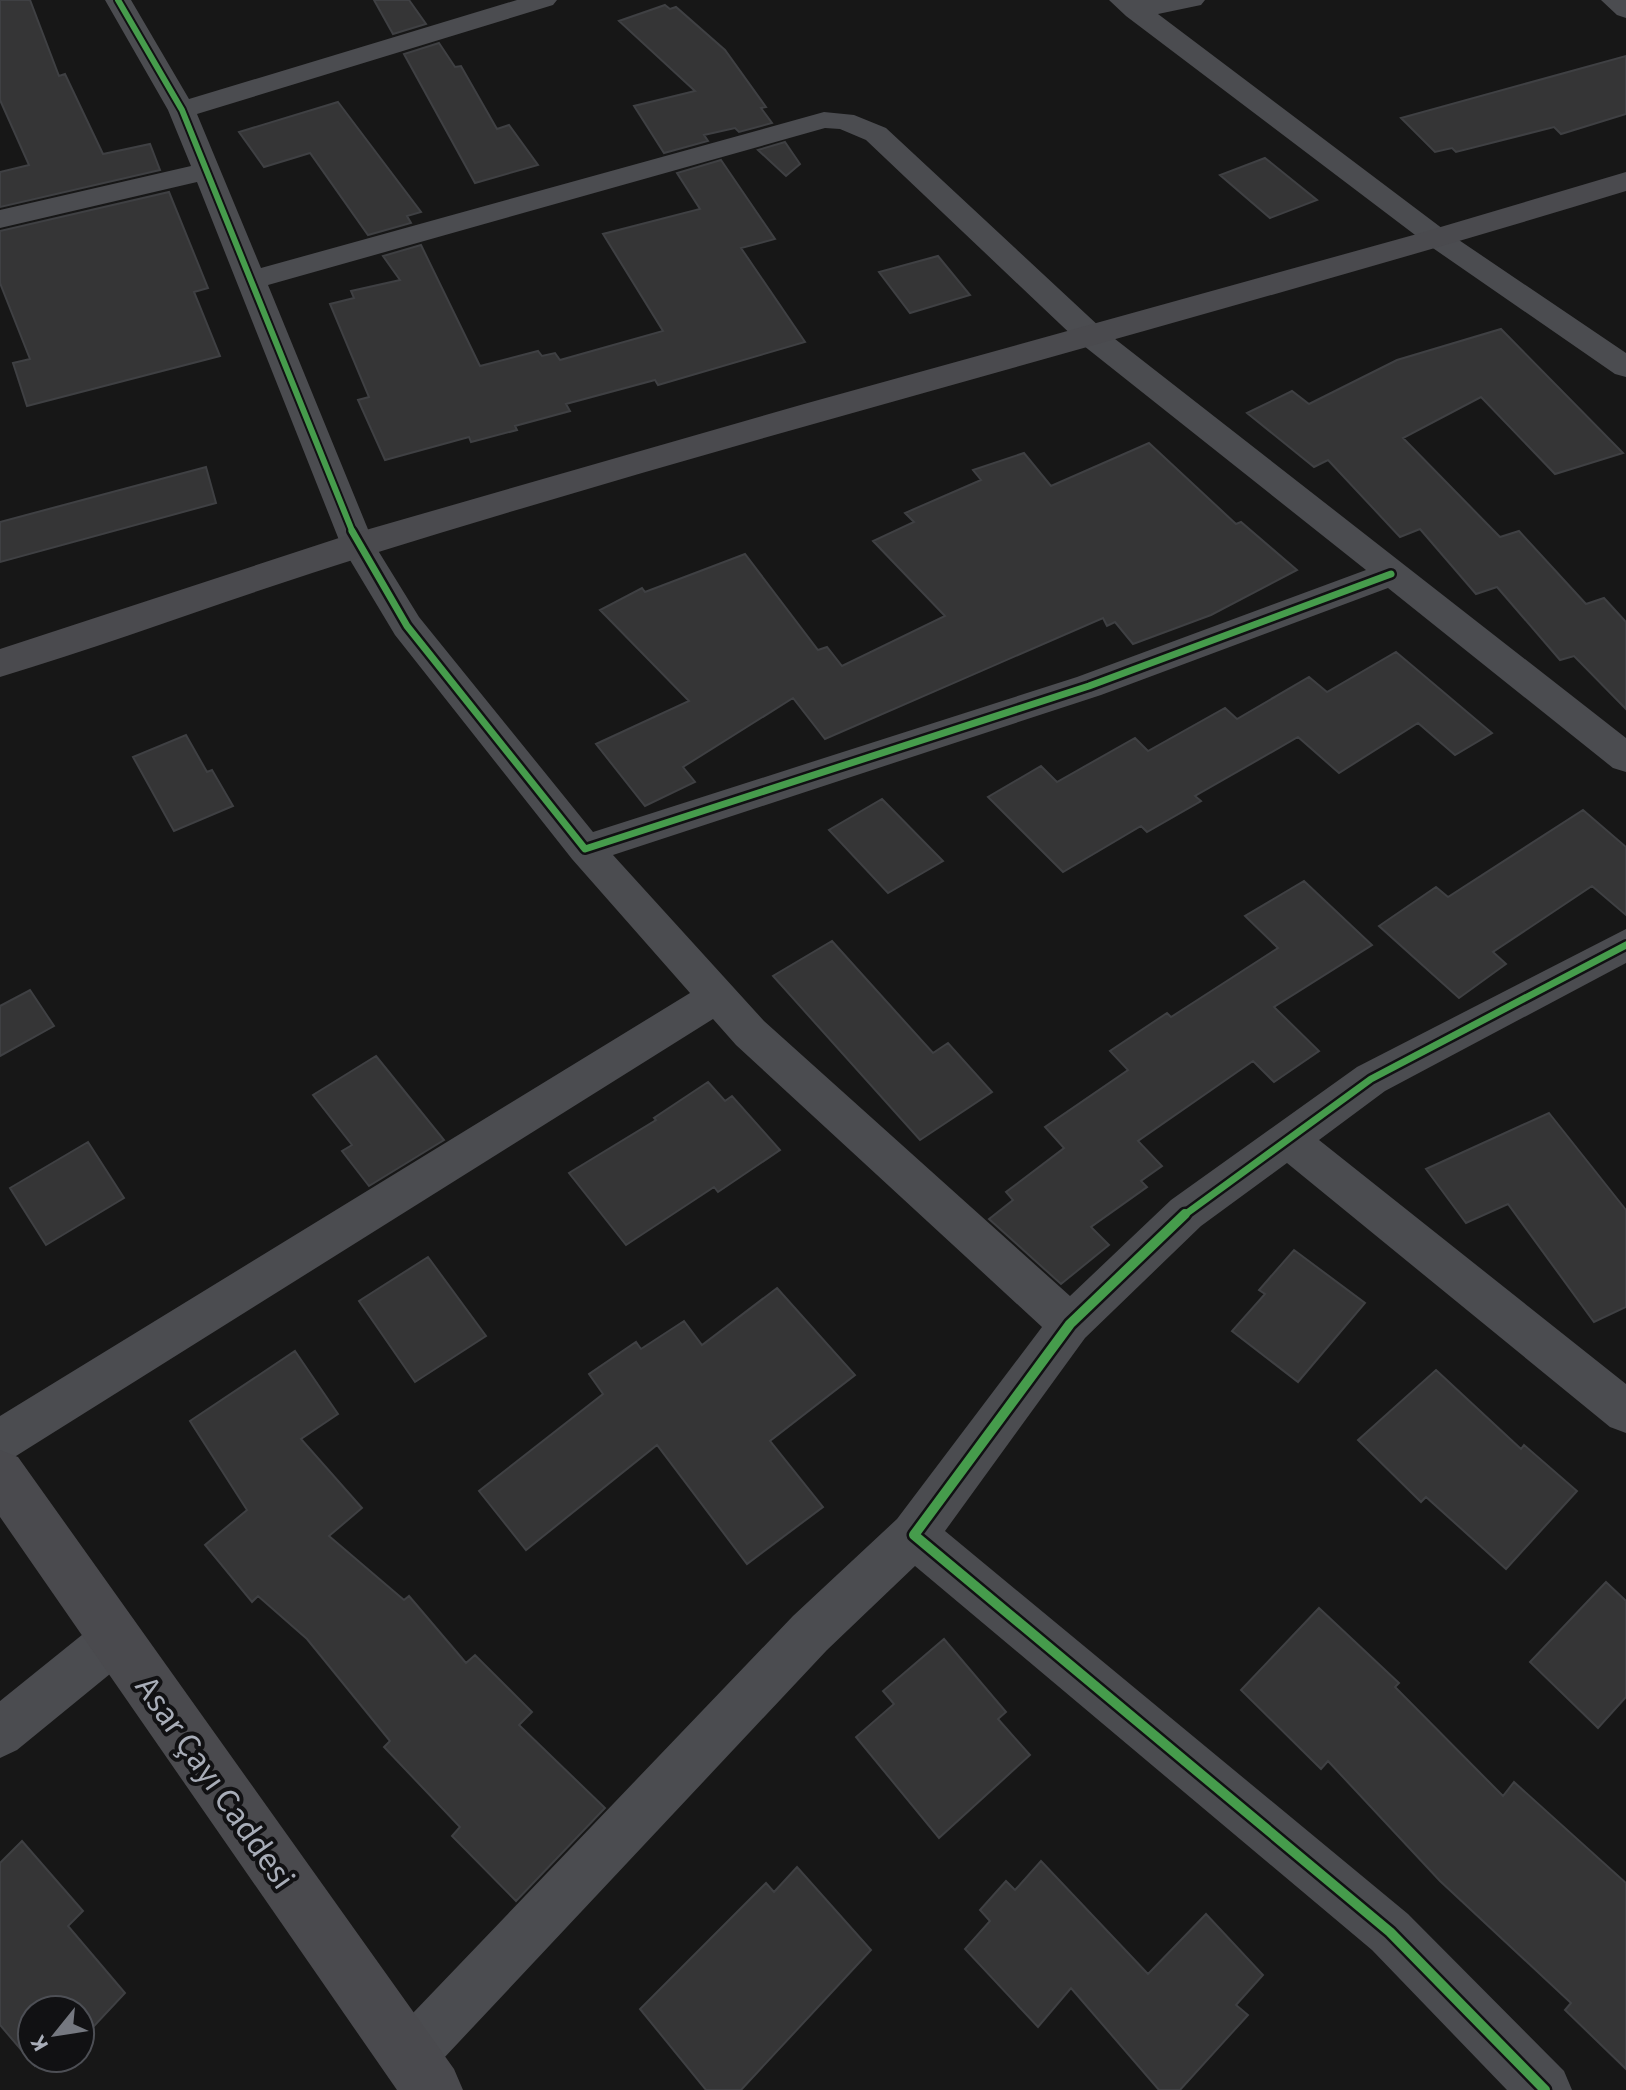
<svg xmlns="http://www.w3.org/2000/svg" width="1626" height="2090" font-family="'Source Sans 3',sans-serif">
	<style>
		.building { fill: #353536; stroke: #3f4043; stroke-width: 2 }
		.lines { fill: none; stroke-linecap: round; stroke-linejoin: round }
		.street { fill: #4b4c50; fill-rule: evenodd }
		.secondary { fill: #4a4a4e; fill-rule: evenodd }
		.cycleway-far2-casing { stroke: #111113; stroke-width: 10 }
		.cycleway-far1-casing { stroke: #111113; stroke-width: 12 }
		.cycleway-casing { stroke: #111113; stroke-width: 15 }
		.cycleway-far2 { stroke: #469c4c; stroke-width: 6 }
		.cycleway-far1 { stroke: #469c4c; stroke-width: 7 }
		.cycleway { stroke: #469c4c; stroke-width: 10 }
		.labels { text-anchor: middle; stroke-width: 8; stroke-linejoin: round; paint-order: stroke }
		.near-street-label { font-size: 34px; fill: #a8adb8; stroke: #111113 }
	</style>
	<rect width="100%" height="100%" fill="#171717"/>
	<path class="building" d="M 0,0 L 30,0 L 59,76 L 65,74 L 103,154 L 150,144 L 160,170 L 0,207 L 0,172 L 29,165 L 0,100 Z
		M 374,0 L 409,0 L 426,24 L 393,34 Z
		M 665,5 L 670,9 L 676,7 L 725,50 L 766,107 L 761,108 L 772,123 L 739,132 L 735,128 L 704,135 L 708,141 L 664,153 L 634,106 L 695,91 L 619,21 Z
		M 439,43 L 455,67 L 461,66 L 497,129 L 509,125 L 538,165 L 475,183 L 404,54 Z
		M 1626,56 L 1626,114 L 1561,134 L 1554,127 L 1456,152 L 1452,148 L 1435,152 L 1401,118 Z
		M 338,102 L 421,212 L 407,216 L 411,223 L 368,235 L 310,153 L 264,167 L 239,132 Z
		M 785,142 L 800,164 L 786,176 L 758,150 Z
		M 1265,158 L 1317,200 L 1270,218 L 1220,175 Z
		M 721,160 L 775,239 L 741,248 L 805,342 L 658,385 L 655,380 L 566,404 L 570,411 L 515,426 L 517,430 L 471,442 L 469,437 L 385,460 L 358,400 L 369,397 L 330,304 L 354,298 L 351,291 L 400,280 L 383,256 L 421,245 L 480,366 L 538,351 L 542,356 L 555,353 L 560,360 L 663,331 L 603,234 L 700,209 L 677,173 Z
		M 169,192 L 208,288 L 194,292 L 220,356 L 27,406 L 13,363 L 30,359 L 0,283 L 0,231 Z
		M 938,256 L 970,295 L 910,313 L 879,272 Z
		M 1501,329 L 1623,453 L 1555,474 L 1481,397 L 1403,438 L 1500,537 L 1519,531 L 1586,604 L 1604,598 L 1626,622 L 1626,709 L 1574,656 L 1560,660 L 1497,587 L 1476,594 L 1420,529 L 1400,537 L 1328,460 L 1314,467 L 1247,413 L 1292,391 L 1309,404 L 1397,360 Z
		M 1149,443 L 1236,524 L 1241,522 L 1297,570 L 1211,615 L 1133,644 L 1115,622 L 1107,626 L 1103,618 L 825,739 L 793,698 L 683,767 L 695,782 L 645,806 L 596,744 L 689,701 L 600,610 L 642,588 L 645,592 L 745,554 L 818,650 L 827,647 L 842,666 L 945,616 L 873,541 L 914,522 L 905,513 L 981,480 L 973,470 L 1024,453 L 1051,486 Z
		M 206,467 L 216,503 L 0,562 L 0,522 Z
		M 1396,652 L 1492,733 L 1455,755 L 1418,723 L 1339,773 L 1298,737 L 1195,796 L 1201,801 L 1147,832 L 1141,826 L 1063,872 L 988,797 L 1041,766 L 1057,782 L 1135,738 L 1148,751 L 1225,708 L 1237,719 L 1309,677 L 1327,692 Z
		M 186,735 L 207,772 L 212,770 L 233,806 L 174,831 L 133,757 Z
		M 882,799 L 943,861 L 888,893 L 829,830 Z
		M 1583,810 L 1626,847 L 1626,915 L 1592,886 L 1493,952 L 1506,964 L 1459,998 L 1379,926 L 1436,887 L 1448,897 Z
		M 1304,881 L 1372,945 L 1274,1007 L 1319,1051 L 1274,1082 L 1253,1061 L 1138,1141 L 1162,1166 L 1141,1181 L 1147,1187 L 1091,1227 L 1109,1245 L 1061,1284 L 989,1219 L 1013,1200 L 1006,1192 L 1064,1148 L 1045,1127 L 1128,1070 L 1110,1051 L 1167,1013 L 1171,1017 L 1278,948 L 1245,916 Z
		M 832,941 L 933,1053 L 948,1043 L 992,1092 L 920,1140 L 773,976 Z
		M 30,990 L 54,1026 L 0,1056 L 0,1006 Z
		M 376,1056 L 444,1140 L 369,1186 L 342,1151 L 352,1145 L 313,1095 Z
		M 708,1082 L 725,1101 L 732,1096 L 780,1150 L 718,1192 L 714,1187 L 626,1245 L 569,1173 L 656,1120 L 654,1118 Z
		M 1549,1113 L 1626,1210 L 1626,1307 L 1594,1322 L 1508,1204 L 1466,1223 L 1426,1169 Z
		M 88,1142 L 124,1198 L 46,1245 L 10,1188 Z
		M 1294,1250 L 1365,1303 L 1298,1382 L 1232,1331 L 1265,1294 L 1259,1290 Z
		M 428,1257 L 486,1336 L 415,1382 L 359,1301 Z
		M 777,1288 L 855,1375 L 770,1441 L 823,1507 L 747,1564 L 657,1445 L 526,1550 L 479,1491 L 603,1394 L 589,1374 L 636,1342 L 641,1349 L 684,1321 L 702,1345 Z
		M 295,1351 L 338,1414 L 301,1439 L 362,1508 L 329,1536 L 404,1600 L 409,1596 L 466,1663 L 475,1655 L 532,1712 L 519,1725 L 605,1808 L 516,1901 L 452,1836 L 460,1827 L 384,1747 L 390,1741 L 307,1639 L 258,1596 L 252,1602 L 205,1545 L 247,1510 L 190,1421 Z
		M 1436,1370 L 1521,1449 L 1524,1445 L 1577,1491 L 1506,1569 L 1426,1497 L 1421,1502 L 1358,1440 Z
		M 1606,1582 L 1626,1601 L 1626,1697 L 1598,1728 L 1530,1662 Z
		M 1319,1608 L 1399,1683 L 1395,1687 L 1503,1796 L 1514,1782 L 1626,1883 L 1626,2069 L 1565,2010 L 1571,2003 L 1440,1881 L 1328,1761 L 1321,1769 L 1241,1690 Z
		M 944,1639 L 1006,1712 L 998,1719 L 1030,1755 L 939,1838 L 856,1737 L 894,1704 L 883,1691 Z
		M 22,1841 L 83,1911 L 68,1926 L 125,1993 L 80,2041 L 80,2010 L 32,2010 L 32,2058 L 42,2058 L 35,2066 L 0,2025 L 0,1863 Z
		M 1041,1861 L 1148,1974 L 1206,1914 L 1263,1975 L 1236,2005 L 1248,2015 L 1180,2090 L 1159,2090 L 1071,1988 L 1038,2027 L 965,1949 L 990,1921 L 980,1910 L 1006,1881 L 1015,1890 Z
		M 797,1867 L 871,1950 L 741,2090 L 706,2090 L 640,2009 L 766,1883 L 774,1892 Z"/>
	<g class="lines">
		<path class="street" d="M 105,0 L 131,0 L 189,99 L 517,0 L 557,0 L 553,5 L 197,114 L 261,268 L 824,112 L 854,115 L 886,128 L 1101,328 L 1626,738 L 1626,772 L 1613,768 L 1388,588 L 1101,695 L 613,855 L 764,1021 L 1070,1296 L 1171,1200 L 1357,1067 L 1626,929 L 1626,963 L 1385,1091 L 1319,1140 L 1626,1384 L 1626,1433 L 1610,1427 L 1287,1163 L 1201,1226 L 1085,1338 L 945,1531 L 1408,1914 L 1564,2071 L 1572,2090 L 1507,2090 L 1372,1950 L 915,1566 L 827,1650 L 428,2075 L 409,2083 L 390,2075 L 382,2056 L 390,2037 L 793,1616 L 897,1519 L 1042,1327 L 736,1045 L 713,1019 L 16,1456 L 0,1463 L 0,1416 L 690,993 L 572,859 L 395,635 L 341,545 L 197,182 L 0,228 L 0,210 L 191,166 L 168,110 ZM 825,128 L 840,129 L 866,140 L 1079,342 L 1366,570 L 1077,677 L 593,832 L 419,617 L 374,544 L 268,285 Z
			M 1109,0 L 1205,0 L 1201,5 L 1158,14 L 1447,232 L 1626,353 L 1626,377 L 1615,374 L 1427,244 L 1126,16 Z
			M 1601,0 L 1626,0 L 1626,18 L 1617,15 Z
			M 115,1615 L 132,1622 L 139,1639 L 132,1656 L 17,1750 L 0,1758 L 0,1701 L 98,1622 Z"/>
		<path class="secondary" d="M 1626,172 L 1626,191 C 1210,318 788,425 372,554 C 248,592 125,639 0,677 L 0,649 L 345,536 L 804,404 L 1417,234 Z
			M 0,1450 L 18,1457 L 454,2069 L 463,2090 L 397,2090 L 0,1517 Z"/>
		<defs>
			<path id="cycleway-far2" d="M 118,0 L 182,110 L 353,533"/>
			<path id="cycleway-far1" d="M 352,531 L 407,626 L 585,849 L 1089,686 L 1391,574
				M 1183,1216 L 1371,1079 L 1626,945"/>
			<path id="cycleway" d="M 1185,1214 L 1070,1324 L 914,1535 L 1390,1932 L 1545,2090"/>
		</defs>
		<use href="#cycleway-far2" class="cycleway-far2-casing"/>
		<use href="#cycleway-far1" class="cycleway-far1-casing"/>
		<use href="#cycleway" class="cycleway-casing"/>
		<use href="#cycleway-far2" class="cycleway-far2"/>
		<use href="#cycleway-far1" class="cycleway-far1"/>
		<use href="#cycleway" class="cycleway"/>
	</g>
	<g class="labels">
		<g class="near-street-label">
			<text transform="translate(216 1782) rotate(55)" y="12">Asar Çayı Caddesi</text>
		</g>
	</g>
	<g transform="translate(56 2034) rotate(240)"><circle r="38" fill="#111113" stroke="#4d4f55" stroke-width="2"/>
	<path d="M0-6L14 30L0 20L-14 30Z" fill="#757880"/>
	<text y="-12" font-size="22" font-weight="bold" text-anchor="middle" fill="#a8adb8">K</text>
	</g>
</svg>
